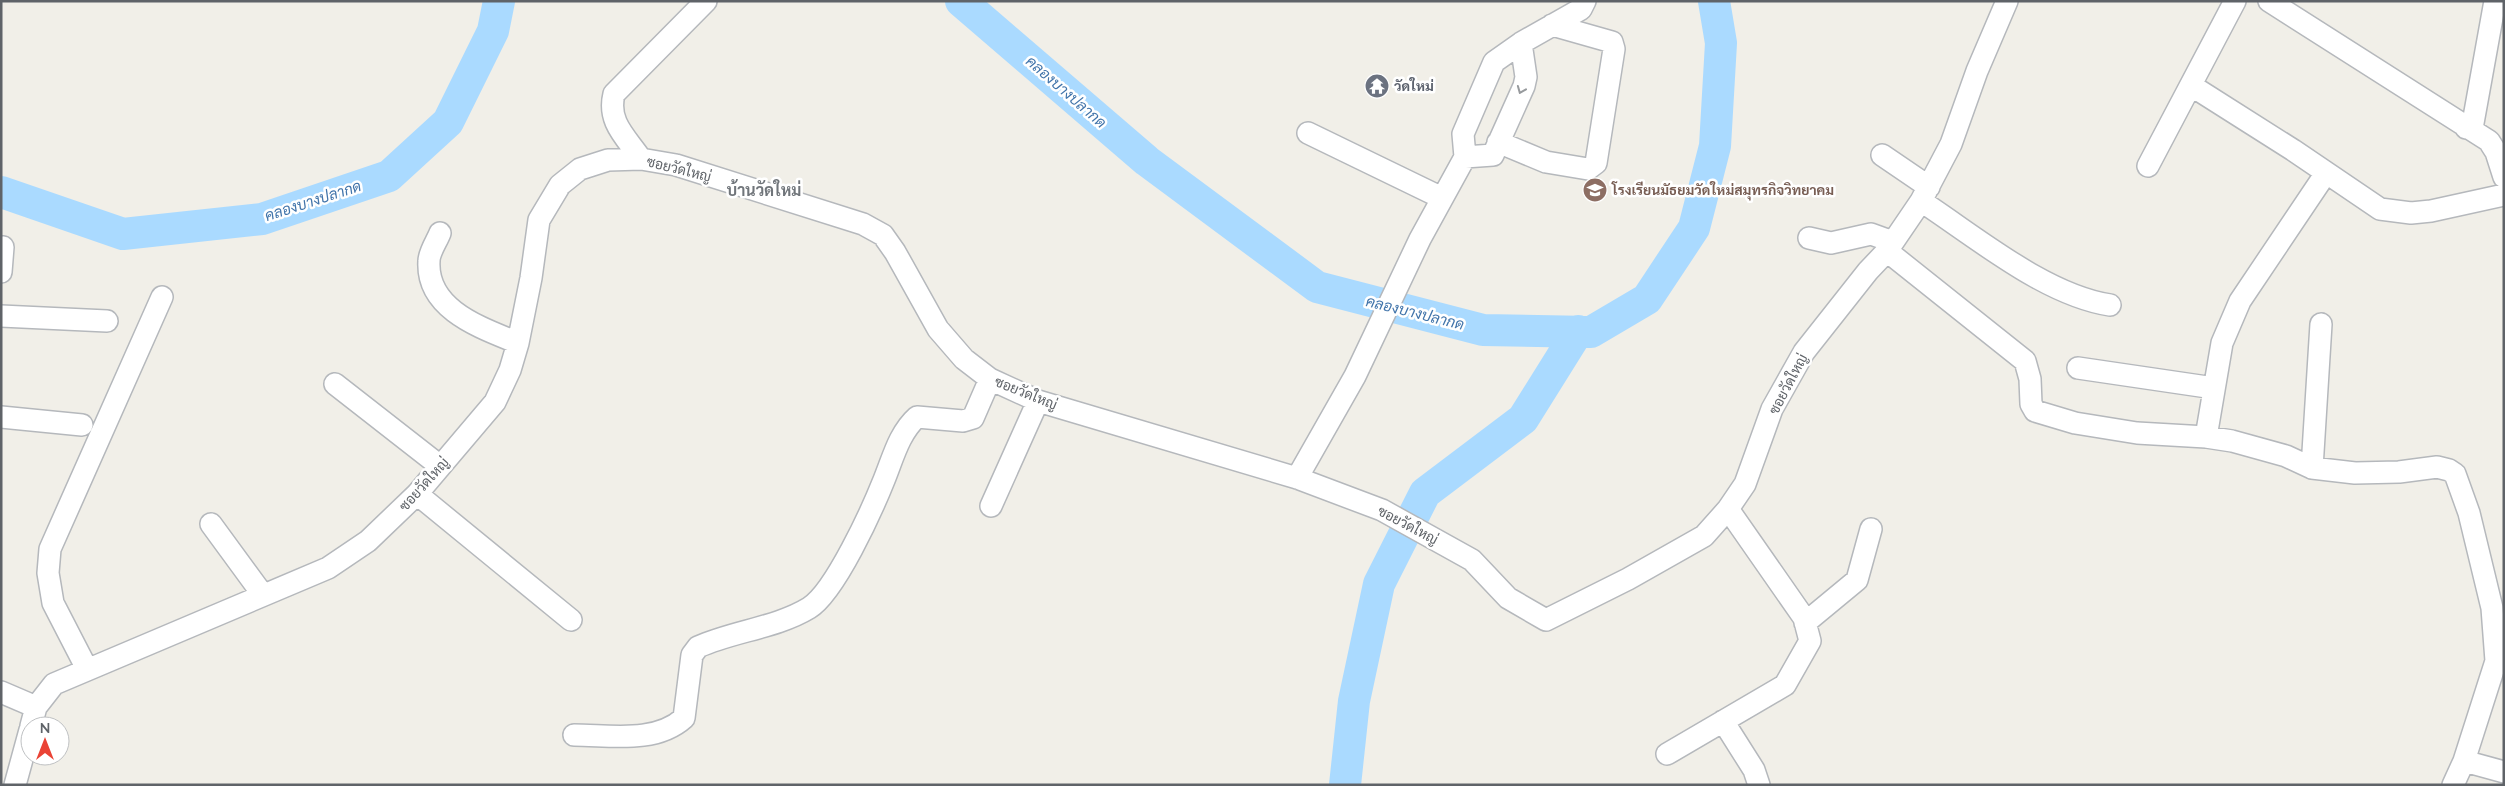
<svg xmlns="http://www.w3.org/2000/svg" width="2505" height="786" font-family="Mulish,Sarabun,sans-serif">
	<style>
		.lines { fill: none; stroke-linecap: round; stroke-linejoin: round }
		.river { stroke: #aadaff; stroke-width: 32 }
		.minor-casing { stroke: #b5b8bc; stroke-width: 24 }
		.minor { stroke: #fff; stroke-width: 21 }
		.oneway { stroke: #979a9d }
		.labels { text-anchor: middle; stroke-width: 5; stroke-linejoin: round; paint-order: stroke }
		.worship-label { font-size: 14px; font-weight: bold; fill: #5b616d; stroke: #fff; text-anchor: start }
		.street-label { font-size: 14px; fill: #5f6368; stroke: #fff }
		.education-label { font-size: 14px; font-weight: bold; fill: #785e54; stroke: #fff; text-anchor: start }
		.water-label { font-size: 15px; font-style: italic; fill: #4174aa; stroke: #fff }
		.quarter-label { font-size: 16px; font-weight: bold; fill: #70757a; stroke: #fff }
	</style>
	<rect width="100%" height="100%" fill="#f1efe8"/>
	<g class="lines">
		<path class="river" d="M 961,1 L 1147,161 L 1317,287 L 1483,330 L 1591,332 L 1647,299 L 1694,228 L 1715,146 L 1721,43 L 1714,1
			M 1,192 L 123,234 L 262,219 L 389,176 L 448,122 L 493,31 L 499,1
			M 1345,785 L 1354,701 L 1379,584 L 1425,493 L 1523,419 L 1578,331"/>
		<defs>
			<path id="minor" d="M 2269,1 L 2489,141 L 2496,152 L 2504,177
				M 2192,86 L 2293,150 L 2380,209 L 2411,213 L 2431,211 L 2504,195
				M 2466,128 L 2473,123 L 2495,1
				M 1308,133 L 1442,198
				M 1498,142 L 1546,162 L 1588,169 L 1596,163 L 1614,49 L 1612,42 L 1552,25
				M 1882,155 L 1929,187
				M 1465,157 L 1493,155 L 1524,86 L 1526,77 L 1521,43
				M 641,159 C 626,137 607,122 614,94 L 706,1
				M 2148,166 L 2235,1
				M 1921,201 C 1976,237 2045,295 2110,305
				M 440,233 C 437,241 429,252 429,261 C 426,310 482,328 518,343
				M 1809,238 L 1831,243 L 1871,234 L 1893,242
				M 1887,251 L 2025,361 L 2030,379 L 2031,404 L 2035,411 L 2075,423 L 2137,433 L 2206,437 L 2232,441 L 2286,456 L 2312,468 L 2355,473 L 2399,472 L 2437,467 L 2449,470 L 2455,474 L 2469,513 L 2492,608 L 2496,661 L 2464,761 L 2453,785
				M 1,272 L 3,247
				M 1,316 L 107,321
				M 2078,368 L 2214,388
				M 335,384 L 440,466
				M 1,417 L 82,425
				M 2206,437 L 2222,343 L 2240,301 L 2326,173
				M 2312,468 L 2321,324
				M 1297,478 L 1355,376 L 1420,239 L 1465,157 L 1463,134 L 1494,62 L 1521,43 L 1581,9 L 1585,1
				M 417,494 L 571,620
				M 991,506 L 1038,401
				M 211,524 L 263,595
				M 1805,623 L 1857,580 L 1871,529
				M 87,669 L 53,603 L 48,573 L 50,549 L 162,297
				M 1,692 L 36,707
				M 1723,721 L 1754,770 L 1759,785
				M 31,726 L 36,707 L 54,684 L 328,568 L 368,541 L 417,494 L 495,402 L 510,370 L 518,343 L 531,278 L 539,220 L 560,185 L 580,169 L 608,160 L 641,159 L 676,165 L 863,224 L 883,235 L 895,252 L 938,329 L 964,359 L 990,379 L 1038,401 L 1297,478 L 1382,510 L 1472,560 L 1508,598 L 1546,620 L 1628,579 L 1704,536 L 1728,509 L 1745,484 L 1772,409 L 1804,352 L 1868,271 L 1887,251 L 1921,201 L 1951,144 L 1977,71 L 2007,1
				M 574,735 C 610,735 655,744 684,718 L 692,655 L 698,647 C 733,631 776,628 809,608 C 835,592 872,510 884,480 C 893,458 899,433 917,417 L 963,421 L 973,418 L 990,379
				M 1667,754 L 1785,685 L 1810,641 L 1804,618 L 1728,509
				M 2464,761 L 2504,772
				M 15,785 L 30,730"/>
		</defs>
		<use href="#minor" class="minor-casing"/>
		<use href="#minor" class="minor"/>
	</g>
	<defs><path id="oneway-chevron" d="M-2-3.5L2.5 0L-2 3.5" fill="none" stroke-width="1.6" stroke-linecap="round" stroke-linejoin="round" transform="scale(1.25)"/></defs>
	<use class="oneway" href="#oneway-chevron" transform="translate(1521 90) rotate(112)"/>
	<defs>
		<symbol id="temple-disc" viewBox="-11 -11 22 22"><circle r="9.5" fill="#6b7280" stroke="#fff"/><path d="M0-6L5-2H3V0L6.5 2.5H4V6H1.5V3h-3V6H-4V2.5H-6.5L-3 0V-2H-5Z" fill="#fff"/></symbol>
		<symbol id="school-disc" viewBox="-11 -11 22 22"><circle r="9.5" fill="#8d6e63" stroke="#fff"/><path d="M0-5L7-2L0 1L-7-2ZM-4 1L0 2.5L4 1V4Q0 6-4 4Z" fill="#fff"/></symbol>
	</defs>
	<g fill-rule="evenodd">
		<use href="#temple-disc" x="1363" y="72" width="28" height="28"/>
		<use href="#school-disc" x="1581" y="176" width="28" height="28"/>
	</g>
	<g class="labels">
		<g class="worship-label">
			<text x="1394" y="91">วัดใหม่</text>
		</g>
		<g class="street-label">
			<text transform="translate(679 169) rotate(14)" y="5">ซอยวัดใหญ่</text>
			<text transform="translate(1788 384) rotate(-62)" y="5">ซอยวัดใหญ่</text>
			<text transform="translate(1026 393) rotate(22)" y="5">ซอยวัดใหญ่</text>
			<text transform="translate(424 484) rotate(-48)" y="5">ซอยวัดใหญ่</text>
			<text transform="translate(1408 525) rotate(28)" y="5">ซอยวัดใหญ่</text>
		</g>
		<g class="education-label">
			<text x="1612" y="195">โรงเรียนมัธยมวัดใหม่สมุทรกิจวิทยาคม</text>
		</g>
		<g class="water-label">
			<text transform="translate(1066 92) rotate(41)" y="5">คลองบางปลากด</text>
			<text transform="translate(313 201) rotate(-18)" y="5">คลองบางปลากด</text>
			<text transform="translate(1415 313) rotate(14)" y="5">คลองบางปลากด</text>
		</g>
		<g class="quarter-label">
			<text x="764" y="196">บ้านวัดใหม่</text>
		</g>
	</g>
	<rect width="2505" height="786" fill="none" stroke="#5f6368" stroke-width="5"/>
	<g transform="translate(45 741)"><circle r="24" fill="#ffffff" stroke="#bfc1c3"/>
	<path d="M0-4L9 19L0 12L-9 19Z" fill="#ea4335"/>
	<text y="-8" font-size="14" font-weight="bold" text-anchor="middle" fill="#5f6368">N</text>
	</g>
</svg>
